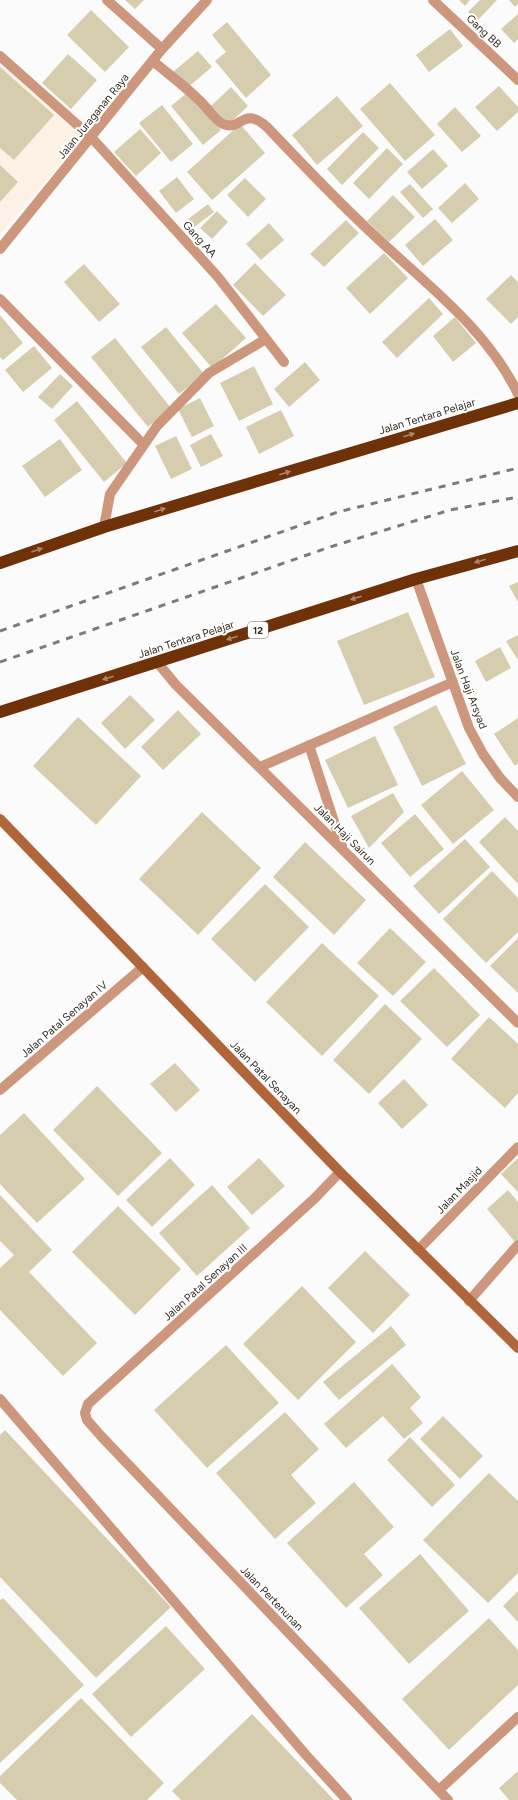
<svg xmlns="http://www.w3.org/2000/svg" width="518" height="1800" font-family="Figtree,sans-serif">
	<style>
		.built { fill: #fcf1e4 }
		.building { fill: #d6cdaf }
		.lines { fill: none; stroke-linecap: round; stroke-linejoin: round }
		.street { stroke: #cc977c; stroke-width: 10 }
		.secondary { stroke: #b1653a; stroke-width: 10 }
		.highway { stroke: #6f3208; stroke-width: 12 }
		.rail { stroke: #7f7a74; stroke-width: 3; stroke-dasharray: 7 7; stroke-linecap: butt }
		.oneway { fill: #a9846b }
		.labels { text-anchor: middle; stroke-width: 4; stroke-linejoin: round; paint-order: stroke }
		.shield { fill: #fff; stroke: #716b64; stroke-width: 1 }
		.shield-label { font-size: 10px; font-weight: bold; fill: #342b22 }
		.street-label { font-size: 11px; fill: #342b22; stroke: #fff }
	</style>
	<rect width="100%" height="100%" fill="#fbfbfb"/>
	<path class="built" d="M 0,64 L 83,138 L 0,234 Z"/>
	<path class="building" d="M 125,0 L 144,0 L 135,9 Z
		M 459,0 L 470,0 L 465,6 Z
		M 480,0 L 497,0 L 477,21 L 468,12 Z
		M 509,0 L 518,0 L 518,4 L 515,7 Z
		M 91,10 L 129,47 L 105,72 L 67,35 Z
		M 518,14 L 518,39 L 514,43 L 501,29 Z
		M 227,22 L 271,75 L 246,98 L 215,61 L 226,52 L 212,35 Z
		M 450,29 L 463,46 L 429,72 L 416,55 Z
		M 198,51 L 212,67 L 187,88 L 173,72 Z
		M 68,54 L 97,80 L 71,109 L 42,83 Z
		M 0,67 L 54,115 L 14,160 L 0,148 Z
		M 390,83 L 435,135 L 405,161 L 360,109 Z
		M 499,86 L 518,107 L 518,112 L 497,131 L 475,107 Z
		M 231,87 L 248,106 L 229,124 L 211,106 Z
		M 189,91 L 221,130 L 203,145 L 171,106 Z
		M 337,96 L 363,126 L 317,165 L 292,135 Z
		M 162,105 L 193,144 L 171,162 L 139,123 Z
		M 455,107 L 481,136 L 462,152 L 437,124 Z
		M 240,124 L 265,153 L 212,200 L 187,172 Z
		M 140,129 L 161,153 L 136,176 L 114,152 Z
		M 363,132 L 379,148 L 342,185 L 327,169 Z
		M 387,148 L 403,164 L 369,199 L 353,183 Z
		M 433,149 L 448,166 L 422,189 L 407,172 Z
		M 0,165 L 18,182 L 0,202 Z
		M 177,177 L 194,199 L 176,213 L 159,191 Z
		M 245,178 L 266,199 L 248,217 L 227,195 Z
		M 465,183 L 479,199 L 452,223 L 438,208 Z
		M 410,184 L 433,209 L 423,218 L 400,192 Z
		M 393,195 L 415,217 L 389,242 L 367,221 Z
		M 208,204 L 214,212 L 193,228 L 187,220 Z
		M 217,211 L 228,222 L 212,239 L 200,228 Z
		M 435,219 L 453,240 L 423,266 L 405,245 Z
		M 346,220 L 359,233 L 324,267 L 310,254 Z
		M 269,223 L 284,240 L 261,260 L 246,244 Z
		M 384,253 L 408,278 L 370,314 L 346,288 Z
		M 255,263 L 286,295 L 263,316 L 233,285 Z
		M 84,264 L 120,304 L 99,322 L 64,282 Z
		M 511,275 L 518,282 L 518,317 L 511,324 L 486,299 Z
		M 429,298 L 443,314 L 397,358 L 382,342 Z
		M 216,304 L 246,338 L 212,368 L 182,333 Z
		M 0,315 L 23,343 L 3,360 L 0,357 Z
		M 455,317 L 476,343 L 453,362 L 433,336 Z
		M 166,327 L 204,374 L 179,394 L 141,347 Z
		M 115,338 L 171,408 L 148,427 L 91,357 Z
		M 34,346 L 52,368 L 23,392 L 5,370 Z
		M 305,362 L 320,380 L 289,407 L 274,389 Z
		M 254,366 L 273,404 L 239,421 L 220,383 Z
		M 60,374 L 73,386 L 52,409 L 38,397 Z
		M 200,398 L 214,426 L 192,437 L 178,409 Z
		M 77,401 L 127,463 L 104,482 L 54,420 Z
		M 281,410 L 294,436 L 259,454 L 246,427 Z
		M 211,434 L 223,456 L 201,467 L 190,445 Z
		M 176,436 L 192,469 L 171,479 L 155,446 Z
		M 60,439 L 82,470 L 45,497 L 22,466 Z
		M 518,582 L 518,602 L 509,586 Z
		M 408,612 L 435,677 L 364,705 L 337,641 Z
		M 518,635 L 518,660 L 506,641 Z
		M 500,647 L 511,668 L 486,682 L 475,661 Z
		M 130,695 L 155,720 L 125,749 L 101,723 Z
		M 436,705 L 466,764 L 422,786 L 393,727 Z
		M 178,710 L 201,734 L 163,770 L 141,747 Z
		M 78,717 L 141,776 L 96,825 L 33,766 Z
		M 518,718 L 518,763 L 515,766 L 494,734 Z
		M 375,736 L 398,785 L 348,808 L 325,760 Z
		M 462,771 L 494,810 L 453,844 L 421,805 Z
		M 393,793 L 404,812 L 369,848 L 351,816 Z
		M 202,812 L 261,868 L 198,935 L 139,879 Z
		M 415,814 L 444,849 L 410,877 L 381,843 Z
		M 505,817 L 518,831 L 518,884 L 479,842 Z
		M 465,839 L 490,867 L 439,914 L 413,886 Z
		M 305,842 L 366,900 L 334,935 L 273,877 Z
		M 492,871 L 518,898 L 518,932 L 486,963 L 443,919 Z
		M 265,884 L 309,927 L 255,982 L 211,939 Z
		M 390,928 L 426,962 L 393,996 L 357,963 Z
		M 518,938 L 518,993 L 490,966 Z
		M 322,943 L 379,996 L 322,1056 L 266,1002 Z
		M 434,968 L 480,1015 L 447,1047 L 400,1001 Z
		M 385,1004 L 422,1039 L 369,1094 L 333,1060 Z
		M 489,1017 L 518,1044 L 518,1093 L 505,1108 L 451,1059 Z
		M 175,1063 L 200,1090 L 176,1112 L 150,1084 Z
		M 404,1079 L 428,1105 L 402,1129 L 378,1103 Z
		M 97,1086 L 162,1153 L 118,1196 L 53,1130 Z
		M 24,1113 L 85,1179 L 37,1223 L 0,1184 L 0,1135 Z
		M 170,1158 L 195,1185 L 152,1227 L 126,1200 Z
		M 259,1158 L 285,1186 L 252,1215 L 227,1187 Z
		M 518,1158 L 518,1192 L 501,1174 Z
		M 212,1185 L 250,1228 L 197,1276 L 159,1233 Z
		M 508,1190 L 518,1202 L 518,1240 L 515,1242 L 487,1209 Z
		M 0,1195 L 52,1250 L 29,1272 L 97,1343 L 63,1376 L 0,1310 L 0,1268 L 14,1255 L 0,1241 Z
		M 118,1206 L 181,1269 L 135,1315 L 72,1252 Z
		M 365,1251 L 410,1295 L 373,1333 L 328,1288 Z
		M 302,1286 L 356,1342 L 298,1400 L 243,1344 Z
		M 391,1326 L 406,1345 L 339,1400 L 323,1382 Z
		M 226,1345 L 279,1403 L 207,1468 L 154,1410 Z
		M 392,1364 L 421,1397 L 410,1408 L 423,1423 L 404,1439 L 383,1416 L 346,1448 L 324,1424 Z
		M 285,1412 L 319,1449 L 291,1475 L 316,1503 L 275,1539 L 216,1473 Z
		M 443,1416 L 483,1456 L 460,1479 L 420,1439 Z
		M 5,1430 L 171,1607 L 96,1678 L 0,1577 L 0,1435 Z
		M 410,1437 L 455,1485 L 432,1507 L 387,1460 Z
		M 489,1473 L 518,1501 L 518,1573 L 488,1603 L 423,1540 Z
		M 354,1482 L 394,1527 L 364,1554 L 383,1575 L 346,1608 L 287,1543 Z
		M 420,1554 L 469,1611 L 409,1664 L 359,1608 Z
		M 518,1591 L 518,1622 L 503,1606 Z
		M 3,1598 L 84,1685 L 0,1763 L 0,1600 Z
		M 489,1618 L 518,1650 L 518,1685 L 449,1750 L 402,1699 Z
		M 166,1626 L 205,1669 L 131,1737 L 92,1694 Z
		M 81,1698 L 164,1783 L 147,1800 L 17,1800 L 0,1783 L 0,1776 Z
		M 252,1714 L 296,1760 L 334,1800 L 181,1800 L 172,1791 Z
		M 518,1771 L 518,1800 L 509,1800 L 499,1788 Z"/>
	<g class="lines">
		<path class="street" d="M 107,0 L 162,49
			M 433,0 L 518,80
			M 0,56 L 91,137 L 218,277 L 284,362
			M 153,61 C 168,74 185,86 199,100 C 207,107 214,119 223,124 C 242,132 242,105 267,127 C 302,164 338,202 376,237 C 427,285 487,329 518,394
			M 0,249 L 162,49 L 207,0
			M 0,299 L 144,445
			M 104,527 L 110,494 L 157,426 L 209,373 L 266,339
			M 416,579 L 469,728 L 483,754 L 500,778 L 518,797
			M 157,662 L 176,685 L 518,1023
			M 309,745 L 342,846
			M 260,767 L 453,682
			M 0,1090 L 143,967
			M 340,1172 L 314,1199 L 88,1404 L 85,1413 L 87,1420 L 101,1436 L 448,1800
			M 418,1250 L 518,1147
			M 469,1301 L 518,1245
			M 0,1399 L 306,1755 L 347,1800
			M 439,1790 L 518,1717"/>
		<path class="secondary" d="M 0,819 L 340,1172 L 518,1348"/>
		<path class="highway" d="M 0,563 L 104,527 L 518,403
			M 0,712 L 416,579 L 518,551"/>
		<path class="rail" d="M 0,631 L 338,512 L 518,468
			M 0,662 L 330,547 L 450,510 L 518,497"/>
	</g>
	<defs><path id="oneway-solid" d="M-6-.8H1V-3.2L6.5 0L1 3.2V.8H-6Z"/></defs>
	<g class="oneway">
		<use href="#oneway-solid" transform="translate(409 435) rotate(-17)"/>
		<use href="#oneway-solid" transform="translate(285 473) rotate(-17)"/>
		<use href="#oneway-solid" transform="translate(160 510) rotate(-17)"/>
		<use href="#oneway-solid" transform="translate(37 550) rotate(-19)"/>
		<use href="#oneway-solid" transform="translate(480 561) rotate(164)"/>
		<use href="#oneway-solid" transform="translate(356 598) rotate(162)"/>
		<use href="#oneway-solid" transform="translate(232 638) rotate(162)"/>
		<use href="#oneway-solid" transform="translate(108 678) rotate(162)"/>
	</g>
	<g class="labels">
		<rect class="shield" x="248" y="622" width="20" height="16" rx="3"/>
		<g class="shield-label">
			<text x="258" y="634">12</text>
		</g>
		<g class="street-label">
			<text transform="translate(484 31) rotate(43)" y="4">Gang BB</text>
			<text transform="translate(93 116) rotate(-51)" y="4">Jalan Juraganan Raya</text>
			<text transform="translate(200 239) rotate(48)" y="4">Gang AA</text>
			<text transform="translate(427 416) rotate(-17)" y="4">Jalan Tentara Pelajar</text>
			<text transform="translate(186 639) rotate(-18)" y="4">Jalan Tentara Pelajar</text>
			<text transform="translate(469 689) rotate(69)" y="4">Jalan Haji Arsyad</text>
			<text transform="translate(345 834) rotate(45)" y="4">Jalan Haji Sairun</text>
			<text transform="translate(64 1019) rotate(-41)" y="4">Jalan Patal Senayan IV</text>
			<text transform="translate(266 1077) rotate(46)" y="4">Jalan Patal Senayan</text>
			<text transform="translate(459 1190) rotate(-46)" y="4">Jalan Masjid</text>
			<text transform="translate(205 1282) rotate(-42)" y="4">Jalan Patal Senayan III</text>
			<text transform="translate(272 1598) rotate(46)" y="4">Jalan Pertenunan</text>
		</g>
	</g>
</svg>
